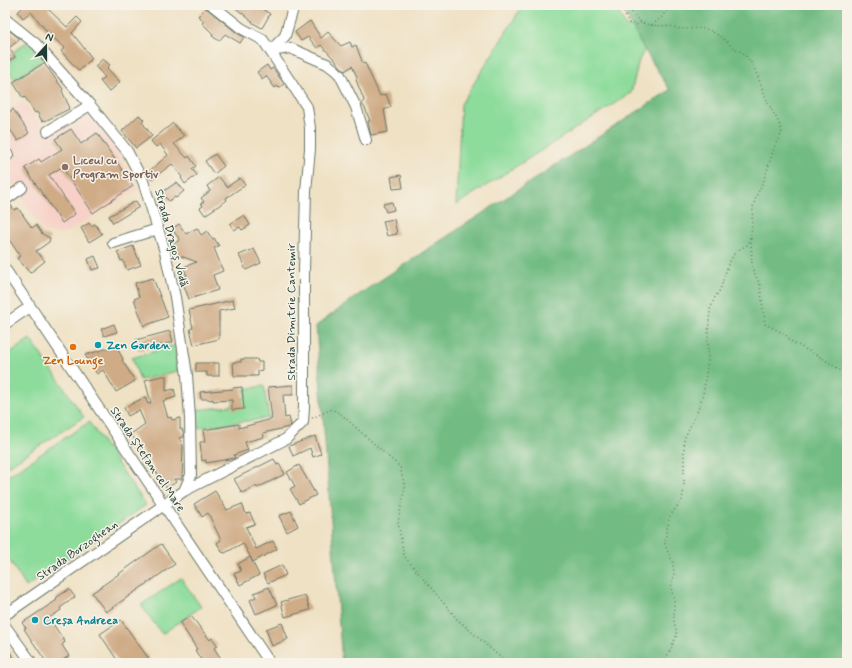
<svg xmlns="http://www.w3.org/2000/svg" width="852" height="668" font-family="Mynerve,sans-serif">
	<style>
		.built { fill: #f7d1c7 }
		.green { fill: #8ddc9b; stroke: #568c68 }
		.forest { fill: #72bc83; stroke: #487c5c }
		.building { fill: #cfab86 }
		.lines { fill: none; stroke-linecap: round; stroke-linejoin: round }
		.minor-casing { stroke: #687666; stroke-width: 12 }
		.path { stroke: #687666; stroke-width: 1.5; stroke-dasharray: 1 3; stroke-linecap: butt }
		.minor { stroke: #fff; stroke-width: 10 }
		.education-dot { fill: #8d6e63; stroke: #f7f3e8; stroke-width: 1.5 }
		.culture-dot { fill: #0f9aa8; stroke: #f7f3e8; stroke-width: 1.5 }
		.food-dot { fill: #e8710a; stroke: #f7f3e8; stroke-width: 1.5 }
		.labels { text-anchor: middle; stroke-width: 3; stroke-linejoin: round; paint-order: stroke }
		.education-label { font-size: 12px; font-weight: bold; fill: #785e54; stroke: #f7f3e8; text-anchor: start }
		.street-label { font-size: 12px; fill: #1f3d34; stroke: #f7f3e8 }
		.culture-label { font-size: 12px; font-weight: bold; fill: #0d838f; stroke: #f7f3e8; text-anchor: start }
		.food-label { font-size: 12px; font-weight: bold; fill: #c56008; stroke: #f7f3e8 }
	</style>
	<rect width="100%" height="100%" fill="#f7f3e8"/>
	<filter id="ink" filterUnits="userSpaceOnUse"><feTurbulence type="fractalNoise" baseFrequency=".025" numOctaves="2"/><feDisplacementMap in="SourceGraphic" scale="8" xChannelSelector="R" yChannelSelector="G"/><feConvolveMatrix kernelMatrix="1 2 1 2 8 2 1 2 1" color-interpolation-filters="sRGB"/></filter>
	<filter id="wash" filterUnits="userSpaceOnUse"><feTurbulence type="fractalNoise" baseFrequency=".012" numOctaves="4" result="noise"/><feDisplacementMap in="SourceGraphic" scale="16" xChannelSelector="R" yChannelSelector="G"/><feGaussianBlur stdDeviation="0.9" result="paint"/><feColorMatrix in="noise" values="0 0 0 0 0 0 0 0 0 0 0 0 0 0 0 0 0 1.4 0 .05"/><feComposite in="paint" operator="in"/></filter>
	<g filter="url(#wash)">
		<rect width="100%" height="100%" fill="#efe1c4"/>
		<path class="built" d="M 22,101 L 33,114 L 45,134 L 83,113 L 93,113 L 138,189 L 63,234 L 44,232 L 19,194 L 5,203 L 5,192 L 15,186 L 5,170 L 5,165 L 16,158 L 10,149 L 11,148 L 5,135 L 5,112 Z"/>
		<path class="green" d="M 523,5 L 615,5 L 626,26 L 651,32 L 651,38 L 639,60 L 631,93 L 456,205 L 461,104 Z
			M 28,41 L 45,59 L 15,80 L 5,64 L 16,57 L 13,52 Z
			M 30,339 L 63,386 L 84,417 L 5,468 L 5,356 Z
			M 175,345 L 178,371 L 140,380 L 132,358 Z
			M 264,386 L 269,418 L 198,428 L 197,410 L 230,406 L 246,396 L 244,389 Z
			M 89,422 L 146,505 L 26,587 L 5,553 L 5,478 Z
			M 181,578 L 201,607 L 162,634 L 141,605 Z"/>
		<path class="forest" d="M 621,5 L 847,5 L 847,663 L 342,663 L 316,326 L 364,291 L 670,90 L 642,46 Z"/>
		<g id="blocks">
			<path class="building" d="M 25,5 L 52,5 L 48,9 L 67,27 L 77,17 L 82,22 L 72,33 L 92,58 L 79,71 L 61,51 L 65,48 L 49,34 L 31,12 L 23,18 L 18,12 Z
				M 232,5 L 256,5 L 270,14 L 262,28 L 253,23 L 253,22 Z
				M 206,8 L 237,33 L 244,37 L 240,43 L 225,34 L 219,41 L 212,36 L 213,34 L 202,23 L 204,21 L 198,16 Z
				M 310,21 L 321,38 L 328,32 L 341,46 L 350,42 L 352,47 L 356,45 L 363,64 L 365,63 L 380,96 L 386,94 L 391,107 L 384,110 L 388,132 L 371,135 L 368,121 L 370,121 L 365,108 L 362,104 L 364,100 L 356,80 L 357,77 L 352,66 L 345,71 L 321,45 L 317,48 L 308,37 L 301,41 L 295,32 Z
				M 10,31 L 20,39 L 9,48 L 15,57 L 5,63 L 5,36 Z
				M 103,59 L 110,65 L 107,68 L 120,82 L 109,92 L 100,81 L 105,77 L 95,66 Z
				M 44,63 L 63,89 L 62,91 L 69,106 L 68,107 L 69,109 L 45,121 L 44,120 L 42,121 L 37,112 L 35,113 L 25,97 L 23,98 L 13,82 Z
				M 267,65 L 270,70 L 273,68 L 284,84 L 279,88 L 277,86 L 275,88 L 266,76 L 262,79 L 257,72 Z
				M 13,109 L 29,133 L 18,141 L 5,122 L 5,115 Z
				M 139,115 L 144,120 L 142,122 L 152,136 L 136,148 L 122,131 Z
				M 173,123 L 184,136 L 174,144 L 187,158 L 189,156 L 196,166 L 192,169 L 197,175 L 185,184 L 181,178 L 182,177 L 172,164 L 152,179 L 147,173 L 168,155 L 160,144 L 156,147 L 151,141 Z
				M 71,129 L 81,144 L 97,133 L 133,186 L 93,213 L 62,167 L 49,175 L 75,214 L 62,223 L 25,168 L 39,159 L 41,162 L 62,149 L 55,139 Z
				M 215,154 L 224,166 L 214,174 L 205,161 Z
				M 401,175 L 403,188 L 393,189 L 391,177 Z
				M 219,177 L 227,187 L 240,178 L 245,185 L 226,198 L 227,200 L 205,215 L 200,208 L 203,206 L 201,203 L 204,202 L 201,198 L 210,191 L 207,186 Z
				M 177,182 L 184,191 L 176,198 L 175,197 L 169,201 L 161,193 Z
				M 136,201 L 139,207 L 113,223 L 109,216 Z
				M 392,202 L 394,210 L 386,212 L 383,204 Z
				M 10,204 L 14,210 L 18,208 L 32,228 L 36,225 L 42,234 L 50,238 L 49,242 L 36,251 L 45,261 L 30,273 L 17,258 L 20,256 L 8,238 L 5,240 L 5,206 Z
				M 244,215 L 250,225 L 242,230 L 240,227 L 234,230 L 230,224 Z
				M 394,219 L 397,234 L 387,236 L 383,221 Z
				M 89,223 L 91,226 L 95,224 L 102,234 L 89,242 L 81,228 Z
				M 179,224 L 186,234 L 197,228 L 201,235 L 207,231 L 212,239 L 214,238 L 219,246 L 214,248 L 223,271 L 213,275 L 218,290 L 189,299 L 181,278 L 187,276 L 183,267 L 197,262 L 175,254 L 175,251 L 171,245 L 180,240 L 172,229 Z
				M 133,246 L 141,265 L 127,270 L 123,260 L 121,261 L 117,252 Z
				M 254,249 L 261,263 L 246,270 L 239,255 Z
				M 95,256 L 100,268 L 92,270 L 88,259 Z
				M 153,278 L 168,317 L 144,326 L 134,299 L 139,297 L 135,283 Z
				M 233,300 L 235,308 L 219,311 L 219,339 L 194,345 L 190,329 L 193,328 L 189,310 Z
				M 114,324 L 117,332 L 104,336 L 101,329 Z
				M 170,331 L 173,342 L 139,351 L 136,340 Z
				M 116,346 L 123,359 L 122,360 L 135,381 L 116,392 L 103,370 L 97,374 L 85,355 Z
				M 241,359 L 257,359 L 258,362 L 262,362 L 262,370 L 258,371 L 258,376 L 234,376 L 233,362 L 241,362 Z
				M 196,363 L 219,363 L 219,376 L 207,376 L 207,372 L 196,372 Z
				M 162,376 L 166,376 L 166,391 L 174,389 L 176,397 L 163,401 L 168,418 L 171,417 L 172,420 L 180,418 L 180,429 L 182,429 L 184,435 L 184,437 L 179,438 L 183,446 L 182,479 L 174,479 L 176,482 L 167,488 L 131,434 L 145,424 L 139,410 L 128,416 L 124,408 L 145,397 L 148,404 L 151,403 L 145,380 Z
				M 293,385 L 293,395 L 283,395 L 285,418 L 289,417 L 291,425 L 289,427 L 263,433 L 264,437 L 245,442 L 248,450 L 234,455 L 235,458 L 206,463 L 206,460 L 202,461 L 200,442 L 205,442 L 203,430 L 239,424 L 239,428 L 272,419 L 268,387 Z
				M 242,387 L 244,409 L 232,410 L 232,400 L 213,401 L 213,399 L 210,400 L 209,399 L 201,399 L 200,392 L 233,389 L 233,388 Z
				M 315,436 L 321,454 L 313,457 L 310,448 L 293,456 L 289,446 Z
				M 274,459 L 277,465 L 279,464 L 285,474 L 257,488 L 256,486 L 242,493 L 234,479 Z
				M 299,465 L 316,495 L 299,504 L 290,489 L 295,486 L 287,472 Z
				M 215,491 L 227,510 L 242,504 L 246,514 L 250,513 L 255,524 L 246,527 L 256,549 L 273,541 L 277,549 L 253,562 L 243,543 L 225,553 L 222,552 L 217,543 L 221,540 L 208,513 L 202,517 L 194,504 Z
				M 291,511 L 298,526 L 287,532 L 279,516 Z
				M 161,544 L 175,564 L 106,612 L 92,593 Z
				M 250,557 L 259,575 L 240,585 L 234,574 L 241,571 L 238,564 Z
				M 282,565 L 286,575 L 268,583 L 263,574 Z
				M 269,587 L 277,605 L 256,614 L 250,600 L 256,597 L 254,593 Z
				M 69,589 L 75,597 L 60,608 L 61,610 L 49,618 L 65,642 L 62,645 L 69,656 L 58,663 L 47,663 L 24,629 L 26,628 L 22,623 L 57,600 L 56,598 Z
				M 305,595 L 310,610 L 285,617 L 281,602 Z
				M 191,616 L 210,640 L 212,638 L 218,646 L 214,648 L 224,663 L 203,663 L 195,650 L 197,649 L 180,623 Z
				M 121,620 L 149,659 L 143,663 L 119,663 L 100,634 Z
				M 282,623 L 288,639 L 272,646 L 266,629 Z
				M 5,645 L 17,663 L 5,663 Z"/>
		</g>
	</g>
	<g filter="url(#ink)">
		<use href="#blocks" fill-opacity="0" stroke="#687666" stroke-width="1"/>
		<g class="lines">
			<defs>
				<path id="minor" d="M 5,19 L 36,44 L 90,105 L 127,151 L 143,181 L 165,252 L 175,297 L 187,375 L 190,418 L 191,475 L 184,491
					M 270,51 L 290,48 L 327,64 L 335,70 L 340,75 L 356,107 L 366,140
					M 270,51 L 285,36 L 294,5
					M 48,131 L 90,105
					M 5,157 L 8,155
					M 5,200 L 22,188
					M 113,243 L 158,229
					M 5,269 L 270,663
					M 5,324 L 30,307
					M 5,615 L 184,491 L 286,439 L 303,422 L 304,407 L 304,270 L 306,191 L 310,149 L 310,128 L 307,107 L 263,40 L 241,28 L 212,5
					M 5,626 L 32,663"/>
			</defs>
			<use href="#minor" class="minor-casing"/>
			<path class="path" d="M 620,5 L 629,23 L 636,25 L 641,23
				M 628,5 C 640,28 646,25 670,26 C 674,27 678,29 682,29 C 691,29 700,27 709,30 C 717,34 725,40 732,46 C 735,49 740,51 744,54 C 755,64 762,89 768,103 C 773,113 780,122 782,133 L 775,145 L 764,180 L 756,197 L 753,207 L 751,236 L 747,245 L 735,252 L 728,265 L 720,290 L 714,299 L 710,310 L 708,333 L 708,360 L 703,395 L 697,412 L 684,439 L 684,488 L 682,500 L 670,516 L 666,533 L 665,544 L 668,553 L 673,562 L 674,575 L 671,588 L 674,599 L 674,621 L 677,635 L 664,663
				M 652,25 L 662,17 L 670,5
				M 751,238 L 752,268 L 760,285 L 765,324 L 785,334 L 792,342 L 822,358 L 843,372 L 847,380
				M 5,288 L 5,296
				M 312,418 L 332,409 L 342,415 L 400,467 L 405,487 L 398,522 L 404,556 L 458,620 L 507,663"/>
			<use href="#minor" class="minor"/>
		</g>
	</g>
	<circle class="education-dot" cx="65" cy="167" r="4"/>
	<g class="culture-dot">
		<circle cx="98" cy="345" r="4"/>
		<circle cx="35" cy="620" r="4"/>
	</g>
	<circle class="food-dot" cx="73" cy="347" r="4"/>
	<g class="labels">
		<g class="education-label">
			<text x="73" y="164">Liceul cu<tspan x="73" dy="14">Program Sportiv</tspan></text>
		</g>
		<g class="street-label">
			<text transform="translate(172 238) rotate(75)" y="4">Strada Dragoș Vodă</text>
			<text transform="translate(291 312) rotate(-90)" y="4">Strada Dimitrie Cantemir</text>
			<text transform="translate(148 459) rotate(56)" y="4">Strada Ștefan cel Mare</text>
			<text transform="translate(77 550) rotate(-35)" y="4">Strada Borzoghean</text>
		</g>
		<g class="culture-label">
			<text x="106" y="349">Zen Garden</text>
			<text x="43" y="624">Creșa Andreea</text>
		</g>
		<g class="food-label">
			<text x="73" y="364">Zen Lounge</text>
		</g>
	</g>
	<rect width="852" height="668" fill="none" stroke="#f7f3e8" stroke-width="20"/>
	<g transform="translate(46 46) rotate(21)" stroke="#f7f3e8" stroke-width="3" paint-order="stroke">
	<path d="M0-3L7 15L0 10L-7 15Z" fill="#1f3d34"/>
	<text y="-6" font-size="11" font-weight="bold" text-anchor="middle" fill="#1f3d34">N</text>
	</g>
</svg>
